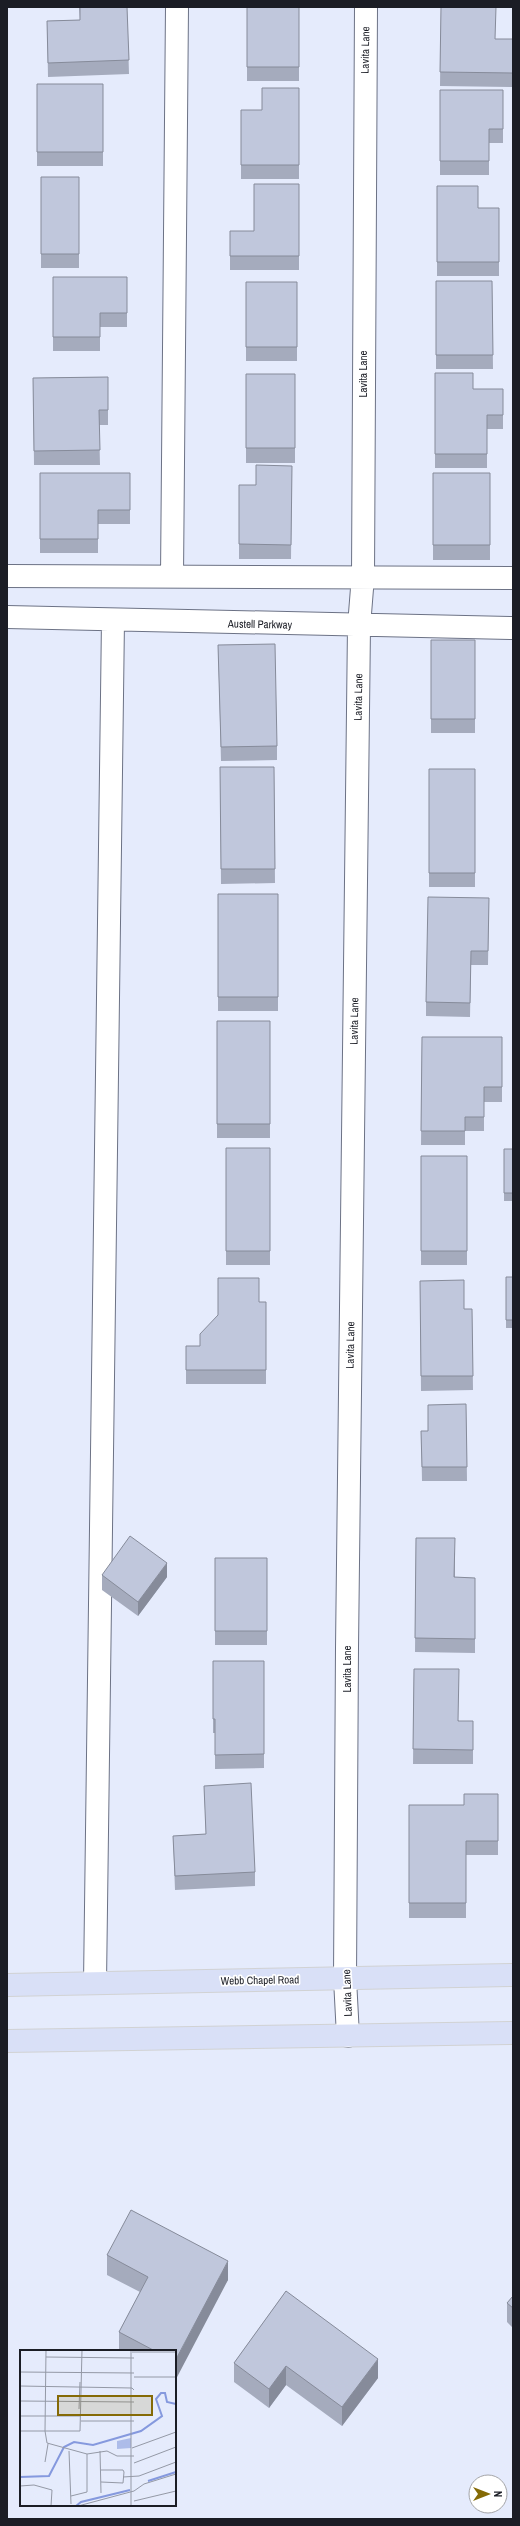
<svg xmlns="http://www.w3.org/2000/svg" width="520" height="2526" font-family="'Archivo Narrow',sans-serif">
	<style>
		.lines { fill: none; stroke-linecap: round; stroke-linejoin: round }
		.minor-casing { stroke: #6c7285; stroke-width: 24 }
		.major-casing { stroke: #d1d2d3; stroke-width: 24 }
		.minor { stroke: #fff; stroke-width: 22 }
		.major { stroke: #d9e0f7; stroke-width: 22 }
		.wall { fill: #a5abbd }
		.shaded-wall { fill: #868b9a }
		.building { fill: #c0c7dc; stroke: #868b9a }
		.labels { text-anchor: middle; stroke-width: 3.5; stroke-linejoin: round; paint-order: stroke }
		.street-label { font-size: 11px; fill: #1b1d25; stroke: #fff }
		.inset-river { fill: none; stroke: #8599de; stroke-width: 2 }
		.inset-road { fill: none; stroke: #9499a6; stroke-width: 1 }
		.view { fill: #856a06; fill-opacity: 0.15; stroke: #856a06; stroke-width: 2 }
		.inset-edge { fill: none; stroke: #1b1d25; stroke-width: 2 }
	</style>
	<rect width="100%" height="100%" fill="#e5ebfc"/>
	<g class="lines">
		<defs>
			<path id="minor" d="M 7,576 L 513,578
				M 172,576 L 177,7
				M 7,617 L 513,628
				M 95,1983 L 113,620
				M 348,2036 L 345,1979 L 347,1648 L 359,626 L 363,576 L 366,7"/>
			<path id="major" d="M 7,1985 L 513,1975
				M 7,2041 L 513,2033"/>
		</defs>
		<use href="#minor" class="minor-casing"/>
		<use href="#major" class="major-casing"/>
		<use href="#minor" class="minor"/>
		<use href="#major" class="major"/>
	</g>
	<path class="wall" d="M 79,7 L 127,7 L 129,74 L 48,77 L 47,21 L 80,20 Z
		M 247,7 L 299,7 L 299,81 L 247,81 Z
		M 441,7 L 495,39 L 513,39 L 513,87 L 440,86 Z
		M 37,84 L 103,84 L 103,166 L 37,166 Z
		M 299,88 L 299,179 L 241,179 L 241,110 L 262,110 Z
		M 440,90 L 503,90 L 503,143 L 489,143 L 489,175 L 440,175 Z
		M 41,177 L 79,177 L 79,268 L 41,268 Z
		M 299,184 L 299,270 L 230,270 L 230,231 L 254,231 Z
		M 437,186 L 478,208 L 499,208 L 499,276 L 437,276 Z
		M 53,277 L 127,277 L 127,327 L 100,327 L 100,351 L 53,351 Z
		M 436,281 L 492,281 L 493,369 L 436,369 Z
		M 246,282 L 297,282 L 297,361 L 246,361 Z
		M 435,373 L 473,389 L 503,389 L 503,429 L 487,429 L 487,468 L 435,468 Z
		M 246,374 L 295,374 L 295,463 L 246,463 Z
		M 108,377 L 108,425 L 99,425 L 100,465 L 34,465 L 33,378 Z
		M 292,466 L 291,559 L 239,559 L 239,485 L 256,485 Z
		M 40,473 L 130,473 L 130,524 L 98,524 L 98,553 L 40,553 Z
		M 433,473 L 490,473 L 490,560 L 433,560 Z
		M 431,640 L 475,640 L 475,733 L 431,733 Z
		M 218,645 L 277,746 L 277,760 L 221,761 Z
		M 220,767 L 274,767 L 275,883 L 221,884 Z
		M 429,769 L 475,769 L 475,887 L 429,887 Z
		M 218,894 L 278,894 L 278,1011 L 218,1011 Z
		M 489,898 L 488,965 L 471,965 L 470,1017 L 426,1016 L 426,1002 Z
		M 217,1021 L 270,1021 L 270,1138 L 217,1138 Z
		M 422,1037 L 502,1037 L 502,1102 L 484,1102 L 484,1131 L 465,1131 L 465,1145 L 421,1145 Z
		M 226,1148 L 270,1148 L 270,1265 L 226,1265 Z
		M 504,1149 L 513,1149 L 513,1201 L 504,1201 Z
		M 421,1156 L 467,1156 L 467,1265 L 421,1265 Z
		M 506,1277 L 513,1277 L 513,1328 L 506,1328 Z
		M 420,1281 L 464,1309 L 472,1309 L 473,1390 L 421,1391 Z
		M 259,1302 L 266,1302 L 266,1384 L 186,1384 L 186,1346 L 200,1346 Z
		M 466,1404 L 467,1481 L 422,1481 L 421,1431 L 428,1431 Z
		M 416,1538 L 455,1553 L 455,1577 L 475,1578 L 475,1653 L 415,1652 Z
		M 215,1558 L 267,1558 L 267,1645 L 215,1645 Z
		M 102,1575 L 167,1577 L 138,1616 L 102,1590 Z
		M 213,1661 L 264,1661 L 264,1768 L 215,1769 L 215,1733 L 213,1733 Z
		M 414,1669 L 459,1721 L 473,1721 L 473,1764 L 413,1764 Z
		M 204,1786 L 255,1872 L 255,1886 L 175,1890 L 173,1836 L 206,1834 Z
		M 498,1794 L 498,1855 L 466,1855 L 466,1918 L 409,1918 L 409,1805 L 464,1805 Z
		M 107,2255 L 228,2280 L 175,2351 L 119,2351 L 119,2332 L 140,2292 L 107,2275 Z
		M 286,2291 L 378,2378 L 342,2426 L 286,2385 L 269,2408 L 234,2382 L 234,2363 Z
		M 513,2296 L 513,2328 L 507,2322 L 507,2303 Z"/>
	<path class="shaded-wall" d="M 167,1563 L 167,1577 L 138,1616 L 138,1602 Z
		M 228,2261 L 228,2280 L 175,2381 L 175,2361 Z
		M 378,2359 L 378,2378 L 342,2426 L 342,2407 Z
		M 286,2366 L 286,2385 L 269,2408 L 269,2389 Z"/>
	<path class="building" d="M 80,7 L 127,7 L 129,60 L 48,63 L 47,21 L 80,20 Z
		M 247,7 L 299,7 L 299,67 L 247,67 Z
		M 441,7 L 496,7 L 495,39 L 513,39 L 513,73 L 440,72 Z
		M 37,84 L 103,84 L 103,152 L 37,152 Z
		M 262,88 L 299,88 L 299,165 L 241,165 L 241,110 L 262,110 Z
		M 440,90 L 503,90 L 503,129 L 489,129 L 489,161 L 440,161 Z
		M 41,177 L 79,177 L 79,254 L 41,254 Z
		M 254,184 L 299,184 L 299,256 L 230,256 L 230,231 L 254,231 Z
		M 437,186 L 478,186 L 478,208 L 499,208 L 499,262 L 437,262 Z
		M 53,277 L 127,277 L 127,313 L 100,313 L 100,337 L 53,337 Z
		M 436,281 L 492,281 L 493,355 L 436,355 Z
		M 246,282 L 297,282 L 297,347 L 246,347 Z
		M 435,373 L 473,373 L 473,389 L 503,389 L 503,415 L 487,415 L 487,454 L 435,454 Z
		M 246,374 L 295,374 L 295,448 L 246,448 Z
		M 108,377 L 108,410 L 99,410 L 100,450 L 34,451 L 33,378 Z
		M 256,465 L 292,466 L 291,545 L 239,544 L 239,485 L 256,485 Z
		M 40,473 L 130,473 L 130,510 L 98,510 L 98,539 L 40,539 Z
		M 433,473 L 490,473 L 490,545 L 433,545 Z
		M 431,640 L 475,640 L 475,719 L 431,719 Z
		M 275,644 L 277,746 L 221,747 L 218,645 Z
		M 220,767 L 274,767 L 275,869 L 221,869 Z
		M 429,769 L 475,769 L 475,873 L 429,873 Z
		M 218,894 L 278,894 L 278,997 L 218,997 Z
		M 428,897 L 489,898 L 488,951 L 471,951 L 470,1003 L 426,1002 Z
		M 217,1021 L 270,1021 L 270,1124 L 217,1124 Z
		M 422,1037 L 502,1037 L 502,1087 L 484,1087 L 484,1117 L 465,1117 L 465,1131 L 421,1131 Z
		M 226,1148 L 270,1148 L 270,1251 L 226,1251 Z
		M 504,1149 L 513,1149 L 513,1193 L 504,1193 Z
		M 421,1156 L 467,1156 L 467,1251 L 421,1251 Z
		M 506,1277 L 513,1277 L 513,1320 L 506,1320 Z
		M 218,1278 L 259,1278 L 259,1302 L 266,1302 L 266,1370 L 186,1370 L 186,1346 L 200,1346 L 200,1334 L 218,1315 Z
		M 464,1280 L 464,1309 L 472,1309 L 473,1376 L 421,1376 L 420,1281 Z
		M 466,1404 L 467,1467 L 422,1467 L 421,1431 L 428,1431 L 428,1405 Z
		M 130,1536 L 167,1563 L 138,1602 L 102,1575 Z
		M 416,1538 L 455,1538 L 454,1577 L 475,1578 L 475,1639 L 415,1638 Z
		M 215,1558 L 267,1558 L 267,1631 L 215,1631 Z
		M 213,1661 L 264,1661 L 264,1754 L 215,1755 L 215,1719 L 213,1719 Z
		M 414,1669 L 459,1669 L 458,1721 L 473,1721 L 473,1750 L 413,1749 Z
		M 251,1783 L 255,1872 L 175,1876 L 173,1836 L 206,1834 L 204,1786 Z
		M 464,1794 L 498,1794 L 498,1841 L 466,1841 L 466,1903 L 409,1903 L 409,1805 L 464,1805 Z
		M 131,2210 L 228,2261 L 175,2361 L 175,2351 L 155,2351 L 119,2332 L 148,2277 L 107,2255 Z
		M 286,2291 L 378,2359 L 342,2407 L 286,2366 L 269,2389 L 234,2363 Z
		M 513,2296 L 513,2308 L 507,2303 Z"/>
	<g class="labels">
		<g class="street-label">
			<text transform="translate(365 50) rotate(-89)" y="4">Lavita Lane</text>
			<text transform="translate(363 374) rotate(-90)" y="4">Lavita Lane</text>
			<text transform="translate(260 624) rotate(1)" y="4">Austell Parkway</text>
			<text transform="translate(358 697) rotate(-89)" y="4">Lavita Lane</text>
			<text transform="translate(354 1021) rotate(-89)" y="4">Lavita Lane</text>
			<text transform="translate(350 1345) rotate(-89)" y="4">Lavita Lane</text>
			<text transform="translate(347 1669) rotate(-90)" y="4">Lavita Lane</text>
			<text transform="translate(260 1980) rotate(-1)" y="4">Webb Chapel Road</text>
			<text transform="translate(347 1993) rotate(-92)" y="4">Lavita Lane</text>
		</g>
	</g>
	<g transform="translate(20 2350)">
		<rect width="156" height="156" fill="#e5ebfc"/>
		<path d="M 111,88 L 111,98 L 97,99 L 97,91 Z" fill="#adbce9"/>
		<path class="inset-river" d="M 0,127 L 29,126 L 44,97 L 54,92 L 73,95 L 121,81 L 142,66 L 136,49 L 141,43 L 145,43 L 147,52 L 156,54M 128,131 L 156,122M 56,156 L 61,152 L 110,140"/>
		<path class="inset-road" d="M 26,0 L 25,81 L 27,93 L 67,104 L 87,101 L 97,106 L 114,106M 112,2 L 156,2M 26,7 L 114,8M 0,22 L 114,23M 114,27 L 156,27M 0,36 L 112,38 L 114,40M 0,51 L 114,52M 59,59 L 60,32M 0,66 L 61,66M 61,71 L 114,71M 0,81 L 60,81M 60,81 L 62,0M 112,98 L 156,82M 49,101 L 51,154M 80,101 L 81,143M 25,112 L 28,94M 114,113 L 156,97M 103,127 L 119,126 L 156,112M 81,132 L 103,133 L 104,122 L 103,120 L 81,120M 124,134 L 156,124M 0,136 L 14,135 L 32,140 L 31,156M 51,146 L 67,142 L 67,104M 114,151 L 156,141M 58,156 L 114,141 L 124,134M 111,156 L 111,0"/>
		<path class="view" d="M 38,46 L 132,46 L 132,65 L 38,65 Z"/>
		<rect width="156" height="156" class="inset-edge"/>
	</g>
	<rect width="520" height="2526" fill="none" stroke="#1b1d25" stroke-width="16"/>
	<g transform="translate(488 2494) rotate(90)"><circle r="19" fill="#ffffff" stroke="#a4a5a8"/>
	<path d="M0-3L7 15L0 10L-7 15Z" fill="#856a06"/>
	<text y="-6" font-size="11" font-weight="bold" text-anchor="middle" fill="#1b1d25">N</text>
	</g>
</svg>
